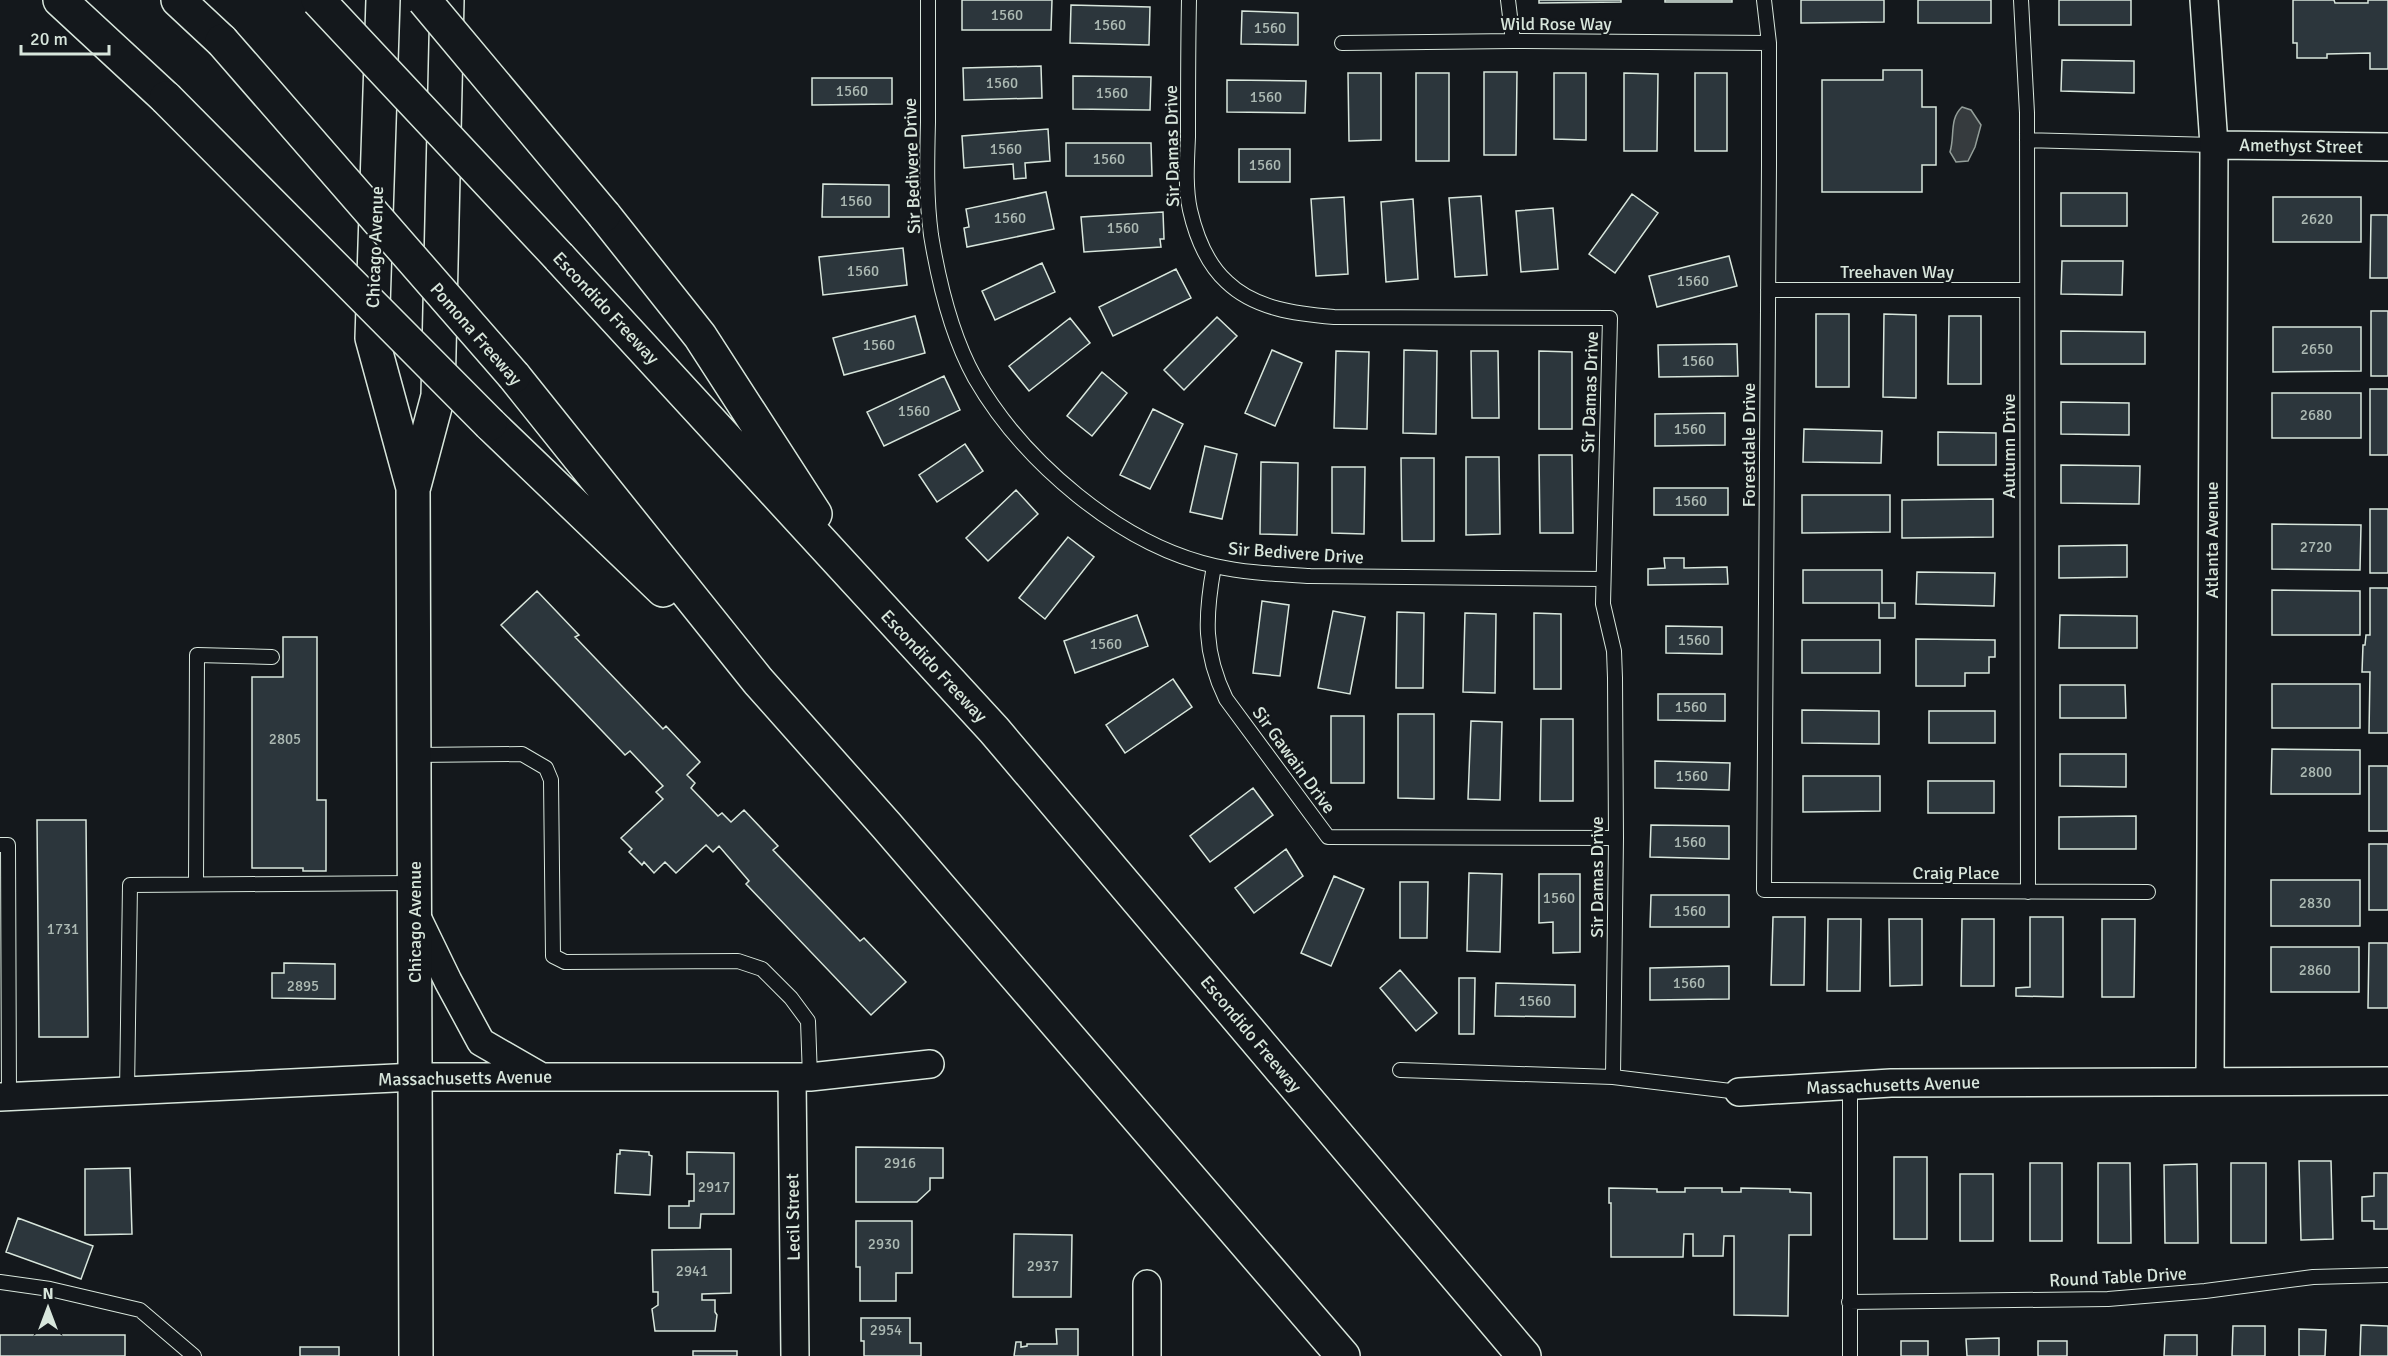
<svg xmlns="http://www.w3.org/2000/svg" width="2388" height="1356" font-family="Signika,sans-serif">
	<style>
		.water { fill: #363b3e; stroke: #939e99; stroke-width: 1.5 }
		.building { fill: #2c363c; stroke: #d8e6dc; stroke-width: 1.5 }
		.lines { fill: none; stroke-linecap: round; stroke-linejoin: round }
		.service-casing { stroke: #d8e6dc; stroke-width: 16 }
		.minor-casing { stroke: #d8e6dc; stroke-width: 30 }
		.primary-casing { stroke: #d8e6dc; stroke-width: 36 }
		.motorway-casing { stroke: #d8e6dc; stroke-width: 36 }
		.service { stroke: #14181c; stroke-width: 14 }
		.minor { stroke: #14181c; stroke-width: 27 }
		.primary { stroke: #14181c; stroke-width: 33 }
		.motorway { stroke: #14181c; stroke-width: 33 }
		.motorway-bridge-casing { stroke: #d8e6dc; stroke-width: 36; stroke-linecap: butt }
		.motorway-bridge { stroke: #14181c; stroke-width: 33 }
		.labels { text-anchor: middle; stroke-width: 4.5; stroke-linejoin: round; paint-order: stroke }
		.number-label { font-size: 15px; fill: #adbab4 }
		.street-label { font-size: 18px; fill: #d8e6dc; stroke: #14181c }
	</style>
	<rect width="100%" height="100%" fill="#14181c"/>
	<path class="water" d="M 1962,107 L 1971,110 L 1981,125 L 1975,147 L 1968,161 L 1956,162 L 1950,152 C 1955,136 1949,119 1962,107 Z"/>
	<path class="building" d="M 962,0 L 1052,0 L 1051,30 L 962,30 Z
		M 1539,0 L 1621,0 L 1621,2 L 1539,3 Z
		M 1665,0 L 1732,0 L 1732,2 L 1665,2 Z
		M 1801,0 L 1884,0 L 1884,22 L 1801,23 Z
		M 1918,0 L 1991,0 L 1991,23 L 1918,23 Z
		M 2059,0 L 2131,0 L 2131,25 L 2059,25 Z
		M 2293,0 L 2334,0 L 2335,3 L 2368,3 L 2368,0 L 2388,0 L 2388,69 L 2370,69 L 2370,53 L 2327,54 L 2327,58 L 2297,58 L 2297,43 L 2293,43 Z
		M 1071,5 L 1150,7 L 1149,45 L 1070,43 Z
		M 1242,11 L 1298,13 L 1298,45 L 1241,44 Z
		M 2062,60 L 2134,61 L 2134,93 L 2061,91 Z
		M 1041,66 L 1042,98 L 964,100 L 963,68 Z
		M 1883,70 L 1922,70 L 1922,107 L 1936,107 L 1936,165 L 1922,165 L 1922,192 L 1822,192 L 1822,80 L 1883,80 Z
		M 1484,72 L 1517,72 L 1516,155 L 1484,155 Z
		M 1348,73 L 1381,73 L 1381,140 L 1349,141 Z
		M 1416,73 L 1449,73 L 1449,161 L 1416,161 Z
		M 1554,73 L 1586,73 L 1586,140 L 1554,139 Z
		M 1624,73 L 1658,74 L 1657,151 L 1624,151 Z
		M 1695,73 L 1727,73 L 1727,151 L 1695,151 Z
		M 1073,76 L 1151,77 L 1150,110 L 1073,109 Z
		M 812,78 L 892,78 L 892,104 L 812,105 Z
		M 1227,80 L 1306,81 L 1305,113 L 1227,112 Z
		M 1048,129 L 1050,161 L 1025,163 L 1026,178 L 1014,179 L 1013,164 L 964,168 L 962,136 Z
		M 1066,143 L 1151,143 L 1152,176 L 1066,176 Z
		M 1239,149 L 1290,149 L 1290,182 L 1239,182 Z
		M 823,184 L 889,185 L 889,217 L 822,217 Z
		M 1046,192 L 1054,229 L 967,247 L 964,228 L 969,227 L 966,209 Z
		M 2061,193 L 2127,193 L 2127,226 L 2061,226 Z
		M 1632,194 L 1658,213 L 1615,273 L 1589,254 Z
		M 1481,196 L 1487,275 L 1455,277 L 1449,198 Z
		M 1344,197 L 1348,274 L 1316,276 L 1311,199 Z
		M 2273,197 L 2361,197 L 2361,242 L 2273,242 Z
		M 1413,199 L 1418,279 L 1386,282 L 1381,202 Z
		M 1553,208 L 1558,269 L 1521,272 L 1516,211 Z
		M 1163,212 L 1164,239 L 1160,239 L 1161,247 L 1084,252 L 1081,217 Z
		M 2371,215 L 2388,215 L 2388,278 L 2370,278 Z
		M 903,248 L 907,285 L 823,295 L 819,257 Z
		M 1729,256 L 1737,286 L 1657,307 L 1649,276 Z
		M 2062,261 L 2123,261 L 2122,295 L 2061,294 Z
		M 1042,263 L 1055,292 L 995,320 L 982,291 Z
		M 1176,269 L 1191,298 L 1113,336 L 1099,307 Z
		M 2371,311 L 2388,311 L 2388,376 L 2371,376 Z
		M 1816,314 L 1849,314 L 1849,387 L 1816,387 Z
		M 1884,314 L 1916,315 L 1916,398 L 1883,397 Z
		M 915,316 L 925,353 L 844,375 L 833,338 Z
		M 1949,316 L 1981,316 L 1981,384 L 1948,384 Z
		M 1217,317 L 1237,336 L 1184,390 L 1164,370 Z
		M 1070,318 L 1090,343 L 1029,391 L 1009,366 Z
		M 2273,327 L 2361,327 L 2361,371 L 2273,372 Z
		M 2061,331 L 2145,332 L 2145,364 L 2061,364 Z
		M 1737,344 L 1738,376 L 1659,377 L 1658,345 Z
		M 1272,350 L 1302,363 L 1275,426 L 1245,413 Z
		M 1404,350 L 1437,351 L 1436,434 L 1403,433 Z
		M 1336,351 L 1369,352 L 1367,429 L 1334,428 Z
		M 1471,351 L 1498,351 L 1499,418 L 1472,418 Z
		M 1539,351 L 1572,352 L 1572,429 L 1539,429 Z
		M 1102,372 L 1127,393 L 1092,436 L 1067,416 Z
		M 944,376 L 960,410 L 884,446 L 867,412 Z
		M 2370,389 L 2388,389 L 2388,455 L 2370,455 Z
		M 2272,393 L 2361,393 L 2361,438 L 2272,438 Z
		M 2061,402 L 2129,403 L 2129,435 L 2061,434 Z
		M 1153,409 L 1183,424 L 1150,489 L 1120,475 Z
		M 1725,413 L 1725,445 L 1655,446 L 1655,414 Z
		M 1804,429 L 1882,431 L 1881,463 L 1803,462 Z
		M 1938,432 L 1996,433 L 1996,465 L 1938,465 Z
		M 965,444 L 983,471 L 937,502 L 919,475 Z
		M 1205,446 L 1237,454 L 1222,519 L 1190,512 Z
		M 1539,455 L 1572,455 L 1573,533 L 1540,533 Z
		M 1466,457 L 1499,457 L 1500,534 L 1466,535 Z
		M 1401,458 L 1434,458 L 1434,541 L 1402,541 Z
		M 1261,462 L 1298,463 L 1297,535 L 1260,534 Z
		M 2061,465 L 2140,466 L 2139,504 L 2061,503 Z
		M 1332,467 L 1365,467 L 1364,534 L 1332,533 Z
		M 1654,488 L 1728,488 L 1728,515 L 1654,515 Z
		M 1016,490 L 1038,514 L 988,561 L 966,538 Z
		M 1802,495 L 1890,495 L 1890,532 L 1802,533 Z
		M 1993,499 L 1993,537 L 1902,538 L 1902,500 Z
		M 2370,509 L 2388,509 L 2388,573 L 2370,573 Z
		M 2272,524 L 2361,525 L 2360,570 L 2272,569 Z
		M 1068,537 L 1094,557 L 1045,619 L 1019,598 Z
		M 2127,545 L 2127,577 L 2059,578 L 2059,546 Z
		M 1664,558 L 1684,558 L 1684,568 L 1727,567 L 1728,584 L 1648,585 L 1648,569 L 1665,568 Z
		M 1803,570 L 1882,570 L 1882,603 L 1895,603 L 1895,618 L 1879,618 L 1879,603 L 1803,603 Z
		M 1917,572 L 1995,573 L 1994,606 L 1916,604 Z
		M 2370,588 L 2388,588 L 2388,733 L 2369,733 L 2370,672 L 2362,672 L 2363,645 L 2365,645 L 2366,635 L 2370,635 Z
		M 2272,590 L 2360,591 L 2360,635 L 2272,635 Z
		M 537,591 L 579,635 L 575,637 L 663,729 L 666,726 L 700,762 L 687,775 L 695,783 L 691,788 L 718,816 L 722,813 L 731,822 L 744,810 L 778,846 L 773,850 L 860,941 L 864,938 L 906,982 L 871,1015 L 746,884 L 749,881 L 719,846 L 713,852 L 706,845 L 676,873 L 665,862 L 654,873 L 644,862 L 642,865 L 629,852 L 632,849 L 621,838 L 663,799 L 656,792 L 663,786 L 630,751 L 625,755 L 501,625 Z
		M 1262,601 L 1289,605 L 1280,676 L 1253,673 Z
		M 1333,611 L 1365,617 L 1350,694 L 1318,688 Z
		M 1397,612 L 1424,613 L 1423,688 L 1396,688 Z
		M 1465,613 L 1496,614 L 1495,693 L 1463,692 Z
		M 1534,613 L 1561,614 L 1561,689 L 1534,689 Z
		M 1137,615 L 1148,646 L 1075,673 L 1064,641 Z
		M 2060,615 L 2137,616 L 2137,648 L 2059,648 Z
		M 1666,626 L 1722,627 L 1722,654 L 1666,653 Z
		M 283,637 L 317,637 L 317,800 L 326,800 L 326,871 L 303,871 L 303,868 L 252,868 L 252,677 L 283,677 Z
		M 1916,639 L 1995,640 L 1995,657 L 1989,657 L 1989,673 L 1965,673 L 1965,686 L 1916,686 Z
		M 1802,640 L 1880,640 L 1880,673 L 1802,673 Z
		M 1173,679 L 1192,707 L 1125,753 L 1106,725 Z
		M 2272,684 L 2360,684 L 2360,728 L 2272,728 Z
		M 2060,685 L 2125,685 L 2126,718 L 2060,718 Z
		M 1658,694 L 1725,694 L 1725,721 L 1658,720 Z
		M 1802,710 L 1879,711 L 1879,744 L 1802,743 Z
		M 1929,711 L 1995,711 L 1995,743 L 1929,743 Z
		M 1398,714 L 1434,714 L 1434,799 L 1398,798 Z
		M 1331,716 L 1364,716 L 1364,783 L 1331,783 Z
		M 1541,719 L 1573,719 L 1573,801 L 1540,801 Z
		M 1471,721 L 1502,722 L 1500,800 L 1468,799 Z
		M 2272,749 L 2360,750 L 2360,794 L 2271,794 Z
		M 2060,754 L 2126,754 L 2126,787 L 2060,786 Z
		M 1655,761 L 1730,763 L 1729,790 L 1655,788 Z
		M 2369,766 L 2388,766 L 2388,831 L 2369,831 Z
		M 1803,776 L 1880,776 L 1880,811 L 1803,812 Z
		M 1928,781 L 1994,781 L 1994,813 L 1928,813 Z
		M 1253,788 L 1273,815 L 1210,862 L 1190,836 Z
		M 2136,816 L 2136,849 L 2059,849 L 2059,817 Z
		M 37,820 L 86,820 L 88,1037 L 39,1037 Z
		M 1651,825 L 1729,826 L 1729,859 L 1650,857 Z
		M 2369,844 L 2388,844 L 2388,910 L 2369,910 Z
		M 1286,849 L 1303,876 L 1254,913 L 1235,888 Z
		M 1469,873 L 1502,874 L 1500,952 L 1467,951 Z
		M 1539,874 L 1580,874 L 1580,952 L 1553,953 L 1553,922 L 1539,923 Z
		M 1334,876 L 1364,889 L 1331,966 L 1301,953 Z
		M 2271,880 L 2360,880 L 2360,926 L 2271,926 Z
		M 1400,882 L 1428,882 L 1427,938 L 1400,938 Z
		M 1651,895 L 1729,895 L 1729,927 L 1650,927 Z
		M 1773,917 L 1805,917 L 1804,985 L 1771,985 Z
		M 2030,917 L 2063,917 L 2063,997 L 2016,996 L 2016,988 L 2030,987 Z
		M 1828,919 L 1861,919 L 1860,991 L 1827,991 Z
		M 1889,919 L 1922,919 L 1922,985 L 1890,986 Z
		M 1962,919 L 1994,919 L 1994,986 L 1961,986 Z
		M 2102,919 L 2135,919 L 2134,997 L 2102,997 Z
		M 2369,943 L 2388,943 L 2388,1008 L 2368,1008 Z
		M 2271,947 L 2359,947 L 2359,992 L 2271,992 Z
		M 284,963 L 335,964 L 335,999 L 272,998 L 272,973 L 284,973 Z
		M 1729,966 L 1729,999 L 1650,1000 L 1650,968 Z
		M 1400,970 L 1437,1013 L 1416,1031 L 1380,988 Z
		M 1459,978 L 1475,978 L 1474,1034 L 1459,1034 Z
		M 1496,983 L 1575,985 L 1575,1017 L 1495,1016 Z
		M 856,1147 L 943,1148 L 943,1178 L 930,1178 L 930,1190 L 917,1202 L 856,1202 Z
		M 620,1150 L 649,1152 L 649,1155 L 652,1156 L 650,1195 L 615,1193 L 617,1154 L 620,1154 Z
		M 687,1152 L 734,1153 L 734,1214 L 701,1214 L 700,1228 L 669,1228 L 669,1206 L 689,1206 L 689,1201 L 694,1201 L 694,1174 L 687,1174 Z
		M 1894,1157 L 1927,1157 L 1927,1239 L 1894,1239 Z
		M 2299,1161 L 2331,1161 L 2333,1239 L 2301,1240 Z
		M 2030,1163 L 2062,1163 L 2062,1241 L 2030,1241 Z
		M 2098,1163 L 2130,1163 L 2131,1243 L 2098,1243 Z
		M 2231,1163 L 2266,1163 L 2266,1243 L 2231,1243 Z
		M 2197,1164 L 2198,1243 L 2165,1243 L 2164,1165 Z
		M 130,1168 L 132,1234 L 85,1235 L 85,1169 Z
		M 2374,1173 L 2388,1173 L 2388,1229 L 2374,1229 L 2374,1221 L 2362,1221 L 2362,1197 L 2374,1196 Z
		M 1960,1174 L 1993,1174 L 1993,1241 L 1960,1241 Z
		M 1609,1188 L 1657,1189 L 1657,1192 L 1685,1192 L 1685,1188 L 1722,1188 L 1722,1192 L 1741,1192 L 1741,1188 L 1790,1189 L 1790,1192 L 1811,1193 L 1811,1235 L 1789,1235 L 1788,1316 L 1734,1315 L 1734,1236 L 1724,1236 L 1723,1256 L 1693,1256 L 1693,1234 L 1684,1234 L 1683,1257 L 1611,1257 L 1611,1203 L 1609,1203 Z
		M 18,1218 L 93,1246 L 81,1279 L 6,1252 Z
		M 856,1221 L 912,1221 L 912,1273 L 896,1273 L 896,1301 L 860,1301 L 860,1267 L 856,1267 Z
		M 1014,1234 L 1072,1235 L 1071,1297 L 1013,1297 Z
		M 731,1249 L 731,1293 L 702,1294 L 702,1300 L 715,1300 L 715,1312 L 717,1315 L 715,1331 L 655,1331 L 652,1309 L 658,1305 L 658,1292 L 653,1292 L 652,1250 Z
		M 861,1318 L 910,1318 L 910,1343 L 921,1343 L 921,1356 L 864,1356 L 864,1341 L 861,1341 Z
		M 2361,1325 L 2388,1326 L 2388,1356 L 2360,1356 Z
		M 2233,1326 L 2265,1326 L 2265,1356 L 2232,1356 Z
		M 1056,1329 L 1078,1329 L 1078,1356 L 1014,1356 L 1016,1342 L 1021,1342 L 1021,1347 L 1027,1346 L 1027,1344 L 1057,1344 Z
		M 2299,1329 L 2326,1330 L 2325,1356 L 2299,1356 Z
		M 0,1335 L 125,1335 L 125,1356 L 0,1356 Z
		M 2165,1335 L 2197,1335 L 2197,1356 L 2164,1356 Z
		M 1999,1338 L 1999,1356 L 1967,1356 L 1966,1339 Z
		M 1901,1341 L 1928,1341 L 1928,1356 L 1901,1356 Z
		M 2038,1341 L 2067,1341 L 2067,1356 L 2038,1356 Z
		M 300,1347 L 339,1347 L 339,1356 L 300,1356 Z
		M 693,1351 L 737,1351 L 737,1356 L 693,1356 Z"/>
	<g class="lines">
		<defs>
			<path id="service" d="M 928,0 C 928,41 928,82 928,122 C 927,160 926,198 931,235 C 939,284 951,335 975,378 C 1023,461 1120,545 1215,566 C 1246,573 1278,574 1310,576 L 1603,579
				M 1189,0 C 1188,46 1188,91 1188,137 C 1187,161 1185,187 1190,210 C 1196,236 1207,264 1227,282 C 1255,309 1297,314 1334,317 L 1610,318 L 1603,604 L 1614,651 L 1615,678 L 1616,838 L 1613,1077
				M 1508,0 L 1513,41
				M 1764,0 L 1769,43 L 1769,165 L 1764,890 L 2148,892
				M 2021,0 L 2027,113 L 2028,892
				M 1342,43 L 1513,41 L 1769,43
				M 2027,140 L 2214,145
				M 1768,290 L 2027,290
				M 1214,566 C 1205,616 1203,652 1226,699 L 1328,837 L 1616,838
				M 415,755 L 522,754 L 546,768 L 551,780 L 553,956 L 565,962 L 738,961 L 762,969 L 791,998 L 808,1021 L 810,1077
				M 0,845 L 8,845 L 9,1096
				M 196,883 L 197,655 L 272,657
				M 1400,1070 L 1613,1077 L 1739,1092
				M 1850,1084 L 1850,1356
				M 127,1091 L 130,885 L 414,883
				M 0,1282 L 50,1289 L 140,1310 L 194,1356
				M 1849,1302 L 2108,1299 L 2205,1291 L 2313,1277 L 2388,1275"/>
			<path id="minor" d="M 2204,0 L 2214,145 L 2210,1081
				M 2214,145 L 2388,147
				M 415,913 L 448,981 L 481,1042 L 540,1076
				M 792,1078 L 795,1356
				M 1739,1092 L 1891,1083 L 2388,1081
				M 0,1097 L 416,1077 L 810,1077 L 930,1064
				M 1147,1356 L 1147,1284"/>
			<path id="primary" d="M 383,0 L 372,338 L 413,488 L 416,1356
				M 414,486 L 438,396 L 447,0"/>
			<path id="motorway" d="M 60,0 L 166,98
				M 178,0 L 222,41
				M 604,215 L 700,336 L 815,514
				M 559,257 L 994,730 L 1524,1356
				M 514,376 L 758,681 L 886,825 L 1343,1356
				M 490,424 L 663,590"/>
		</defs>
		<use href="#service" class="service-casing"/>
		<use href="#minor" class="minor-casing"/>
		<use href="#primary" class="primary-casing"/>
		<use href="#motorway" class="motorway-casing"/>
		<use href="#service" class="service"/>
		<use href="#minor" class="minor"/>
		<use href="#primary" class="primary"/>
		<use href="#motorway" class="motorway"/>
		<defs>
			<path id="motorway-bridge" d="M 318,0 L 559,257
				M 424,0 L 604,215
				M 222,41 L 514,376
				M 166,98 L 490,424"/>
		</defs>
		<use href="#motorway-bridge" class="motorway-bridge-casing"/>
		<use href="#motorway-bridge" class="motorway-bridge"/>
	</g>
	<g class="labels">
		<g class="number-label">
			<text x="1007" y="20">1560</text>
			<text x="1110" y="30">1560</text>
			<text x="1270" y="33">1560</text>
			<text x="1002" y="88">1560</text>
			<text x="852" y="96">1560</text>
			<text x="1112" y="98">1560</text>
			<text x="1266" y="102">1560</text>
			<text x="1006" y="154">1560</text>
			<text x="1109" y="164">1560</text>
			<text x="1265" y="170">1560</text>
			<text x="856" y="206">1560</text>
			<text x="1010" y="223">1560</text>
			<text x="2317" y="224">2620</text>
			<text x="1123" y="233">1560</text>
			<text x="863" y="276">1560</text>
			<text x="1693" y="286">1560</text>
			<text x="879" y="350">1560</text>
			<text x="2317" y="354">2650</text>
			<text x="1698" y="366">1560</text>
			<text x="914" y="416">1560</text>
			<text x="2316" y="420">2680</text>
			<text x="1690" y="434">1560</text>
			<text x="1691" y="506">1560</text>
			<text x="2316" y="552">2720</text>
			<text x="1694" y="645">1560</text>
			<text x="1106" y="649">1560</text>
			<text x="1691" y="712">1560</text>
			<text x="285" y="744">2805</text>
			<text x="2316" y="777">2800</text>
			<text x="1692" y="781">1560</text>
			<text x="1690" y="847">1560</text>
			<text x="1559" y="903">1560</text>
			<text x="2315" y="908">2830</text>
			<text x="1690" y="916">1560</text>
			<text x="63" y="934">1731</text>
			<text x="2315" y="975">2860</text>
			<text x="1689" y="988">1560</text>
			<text x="303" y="991">2895</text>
			<text x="1535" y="1006">1560</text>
			<text x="900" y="1168">2916</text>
			<text x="714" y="1192">2917</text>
			<text x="884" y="1249">2930</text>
			<text x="1043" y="1271">2937</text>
			<text x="692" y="1276">2941</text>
			<text x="886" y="1335">2954</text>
		</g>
		<g class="street-label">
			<text x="1556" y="30">Wild Rose Way</text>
			<text transform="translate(1172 146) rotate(-91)" y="6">Sir Damas Drive</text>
			<text transform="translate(2301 146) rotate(1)" y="6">Amethyst Street</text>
			<text transform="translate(912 166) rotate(-92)" y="6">Sir Bedivere Drive</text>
			<text transform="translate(375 247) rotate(-88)" y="6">Chicago Avenue</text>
			<text x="1897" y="278">Treehaven Way</text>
			<text transform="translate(606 308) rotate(47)" y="6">Escondido Freeway</text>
			<text transform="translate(476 334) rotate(49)" y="6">Pomona Freeway</text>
			<text transform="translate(1590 392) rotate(-88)" y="6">Sir Damas Drive</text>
			<text transform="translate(1749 445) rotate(-90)" y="6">Forestdale Drive</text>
			<text transform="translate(2009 446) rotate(-90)" y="6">Autumn Drive</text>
			<text transform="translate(2212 540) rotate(-90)" y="6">Atlanta Avenue</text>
			<text transform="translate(1296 553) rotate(4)" y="6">Sir Bedivere Drive</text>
			<text transform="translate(934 666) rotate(47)" y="6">Escondido Freeway</text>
			<text transform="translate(1294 760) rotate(54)" y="6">Sir Gawain Drive</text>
			<text x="1956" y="879">Craig Place</text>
			<text transform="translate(1597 877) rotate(-90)" y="6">Sir Damas Drive</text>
			<text transform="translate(415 922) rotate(-90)" y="6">Chicago Avenue</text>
			<text transform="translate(1251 1034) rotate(50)" y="6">Escondido Freeway</text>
			<text transform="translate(465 1078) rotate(-1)" y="6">Massachusetts Avenue</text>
			<text transform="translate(1893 1085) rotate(-2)" y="6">Massachusetts Avenue</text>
			<text transform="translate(793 1217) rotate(-91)" y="6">Lecil Street</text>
			<text transform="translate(2118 1277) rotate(-3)" y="6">Round Table Drive</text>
		</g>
	</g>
	<g transform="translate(48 1308)" stroke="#14181c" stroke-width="4.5" paint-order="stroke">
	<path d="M0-4.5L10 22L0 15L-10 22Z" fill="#d8e6dc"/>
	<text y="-9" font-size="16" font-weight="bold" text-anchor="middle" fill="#d8e6dc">N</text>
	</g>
	<path d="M21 45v9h88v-9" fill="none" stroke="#d8e6dc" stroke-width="3"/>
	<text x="30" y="45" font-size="18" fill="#d8e6dc" stroke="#14181c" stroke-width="4.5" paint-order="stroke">20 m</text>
</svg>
